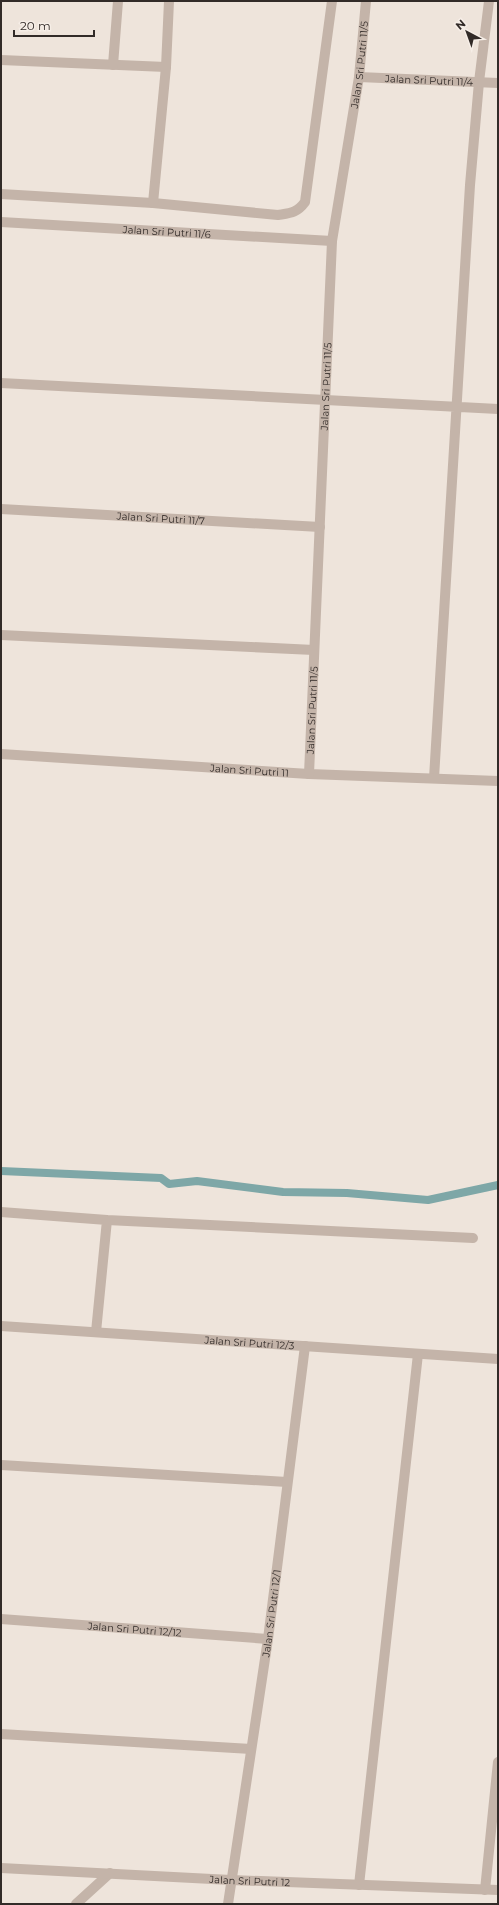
<svg xmlns="http://www.w3.org/2000/svg" width="499" height="1905" font-family="Montserrat,sans-serif">
	<style>
		.lines { fill: none; stroke-linecap: round; stroke-linejoin: round }
		.stream { stroke: #7ea7a7; stroke-width: 8 }
		.service { stroke: #c4b4a9; stroke-width: 10 }
		.minor { stroke: #c4b4a9; stroke-width: 10 }
		.labels { text-anchor: middle; stroke-width: 3; stroke-linejoin: round; paint-order: stroke }
		.street-label { font-size: 10px; fill: #322b28; stroke: #f6eee7 }
	</style>
	<rect width="100%" height="100%" fill="#eee4db"/>
	<g class="lines">
		<path class="stream" d="M 1,1171 L 161,1178 L 169,1184 L 197,1181 L 283,1192 L 347,1193 L 428,1200 L 498,1185"/>
		<path class="service" d="M 1,383 L 498,409
			M 1,635 L 314,650
			M 434,778 L 470,185 L 479,82
			M 1,1212 L 107,1220 L 473,1238
			M 96,1332 L 107,1220
			M 1,1465 L 287,1482
			M 1,1734 L 251,1749
			M 359,1885 L 418,1354
			M 76,1904 L 110,1873"/>
		<g class="minor">
			<path d="M 1,60 L 166,67"/>
			<path d="M 113,65 L 118,1"/>
			<path id="s1" d="M 359,77 L 498,83"/>
			<path d="M 479,82 L 489,1"/>
			<path d="M 1,194 L 153,203 L 278,215 C 290,213 297,213 305,202 L 332,1"/>
			<path d="M 153,203 L 166,67 L 169,1"/>
			<path id="s2" d="M 1,222 L 332,241"/>
			<path id="s3" d="M 1,509 L 320,527"/>
			<path id="s4" d="M 1,754 L 309,774 L 498,781"/>
			<path id="s5" d="M 309,774 L 332,241 L 359,77 L 366,1"/>
			<path id="s6" d="M 1,1326 L 498,1359"/>
			<path id="s7" d="M 1,1619 L 268,1639"/>
			<path id="s8" d="M 1,1868 L 231,1880 L 498,1890"/>
			<path d="M 485,1890 L 498,1762"/>
			<path id="s9" d="M 228,1904 L 268,1639 L 305,1346"/>
		</g>
	</g>
	<g class="labels">
		<g class="street-label">
			<text dy="4" stroke="none"><textPath href="#s5" startOffset="712">Jalan Sri Putri 11/5</textPath></text>
			<text dy="4" stroke="none"><textPath href="#s1" startOffset="70">Jalan Sri Putri 11/4</textPath></text>
			<text dy="4" stroke="none"><textPath href="#s2" startOffset="166">Jalan Sri Putri 11/6</textPath></text>
			<text dy="4" stroke="none"><textPath href="#s5" startOffset="388">Jalan Sri Putri 11/5</textPath></text>
			<text dy="4" stroke="none"><textPath href="#s3" startOffset="160">Jalan Sri Putri 11/7</textPath></text>
			<text dy="4" stroke="none"><textPath href="#s5" startOffset="64">Jalan Sri Putri 11/5</textPath></text>
			<text dy="4" stroke="none"><textPath href="#s4" startOffset="249">Jalan Sri Putri 11</textPath></text>
			<text dy="4" stroke="none"><textPath href="#s6" startOffset="249">Jalan Sri Putri 12/3</textPath></text>
			<text dy="4" stroke="none"><textPath href="#s9" startOffset="294">Jalan Sri Putri 12/1</textPath></text>
			<text dy="4" stroke="none"><textPath href="#s7" startOffset="134">Jalan Sri Putri 12/12</textPath></text>
			<text dy="4" stroke="none"><textPath href="#s8" startOffset="249">Jalan Sri Putri 12</textPath></text>
		</g>
	</g>
	<rect width="499" height="1905" fill="none" stroke="#322b28" stroke-width="4"/>
	<g transform="translate(467 32) rotate(319)" stroke="#f6eee7" stroke-width="3" paint-order="stroke">
	<path d="M0-3L7 15L0 10L-7 15Z" fill="#322b28"/>
	<text y="-6" font-size="11" font-weight="bold" text-anchor="middle" fill="#322b28">N</text>
	</g>
	<path d="M14 30v6h80v-6" fill="none" stroke="#322b28" stroke-width="2"/>
	<text x="20" y="30" font-size="12" fill="#322b28" stroke="#f6eee7" stroke-width="3" paint-order="stroke">20 m</text>
</svg>
